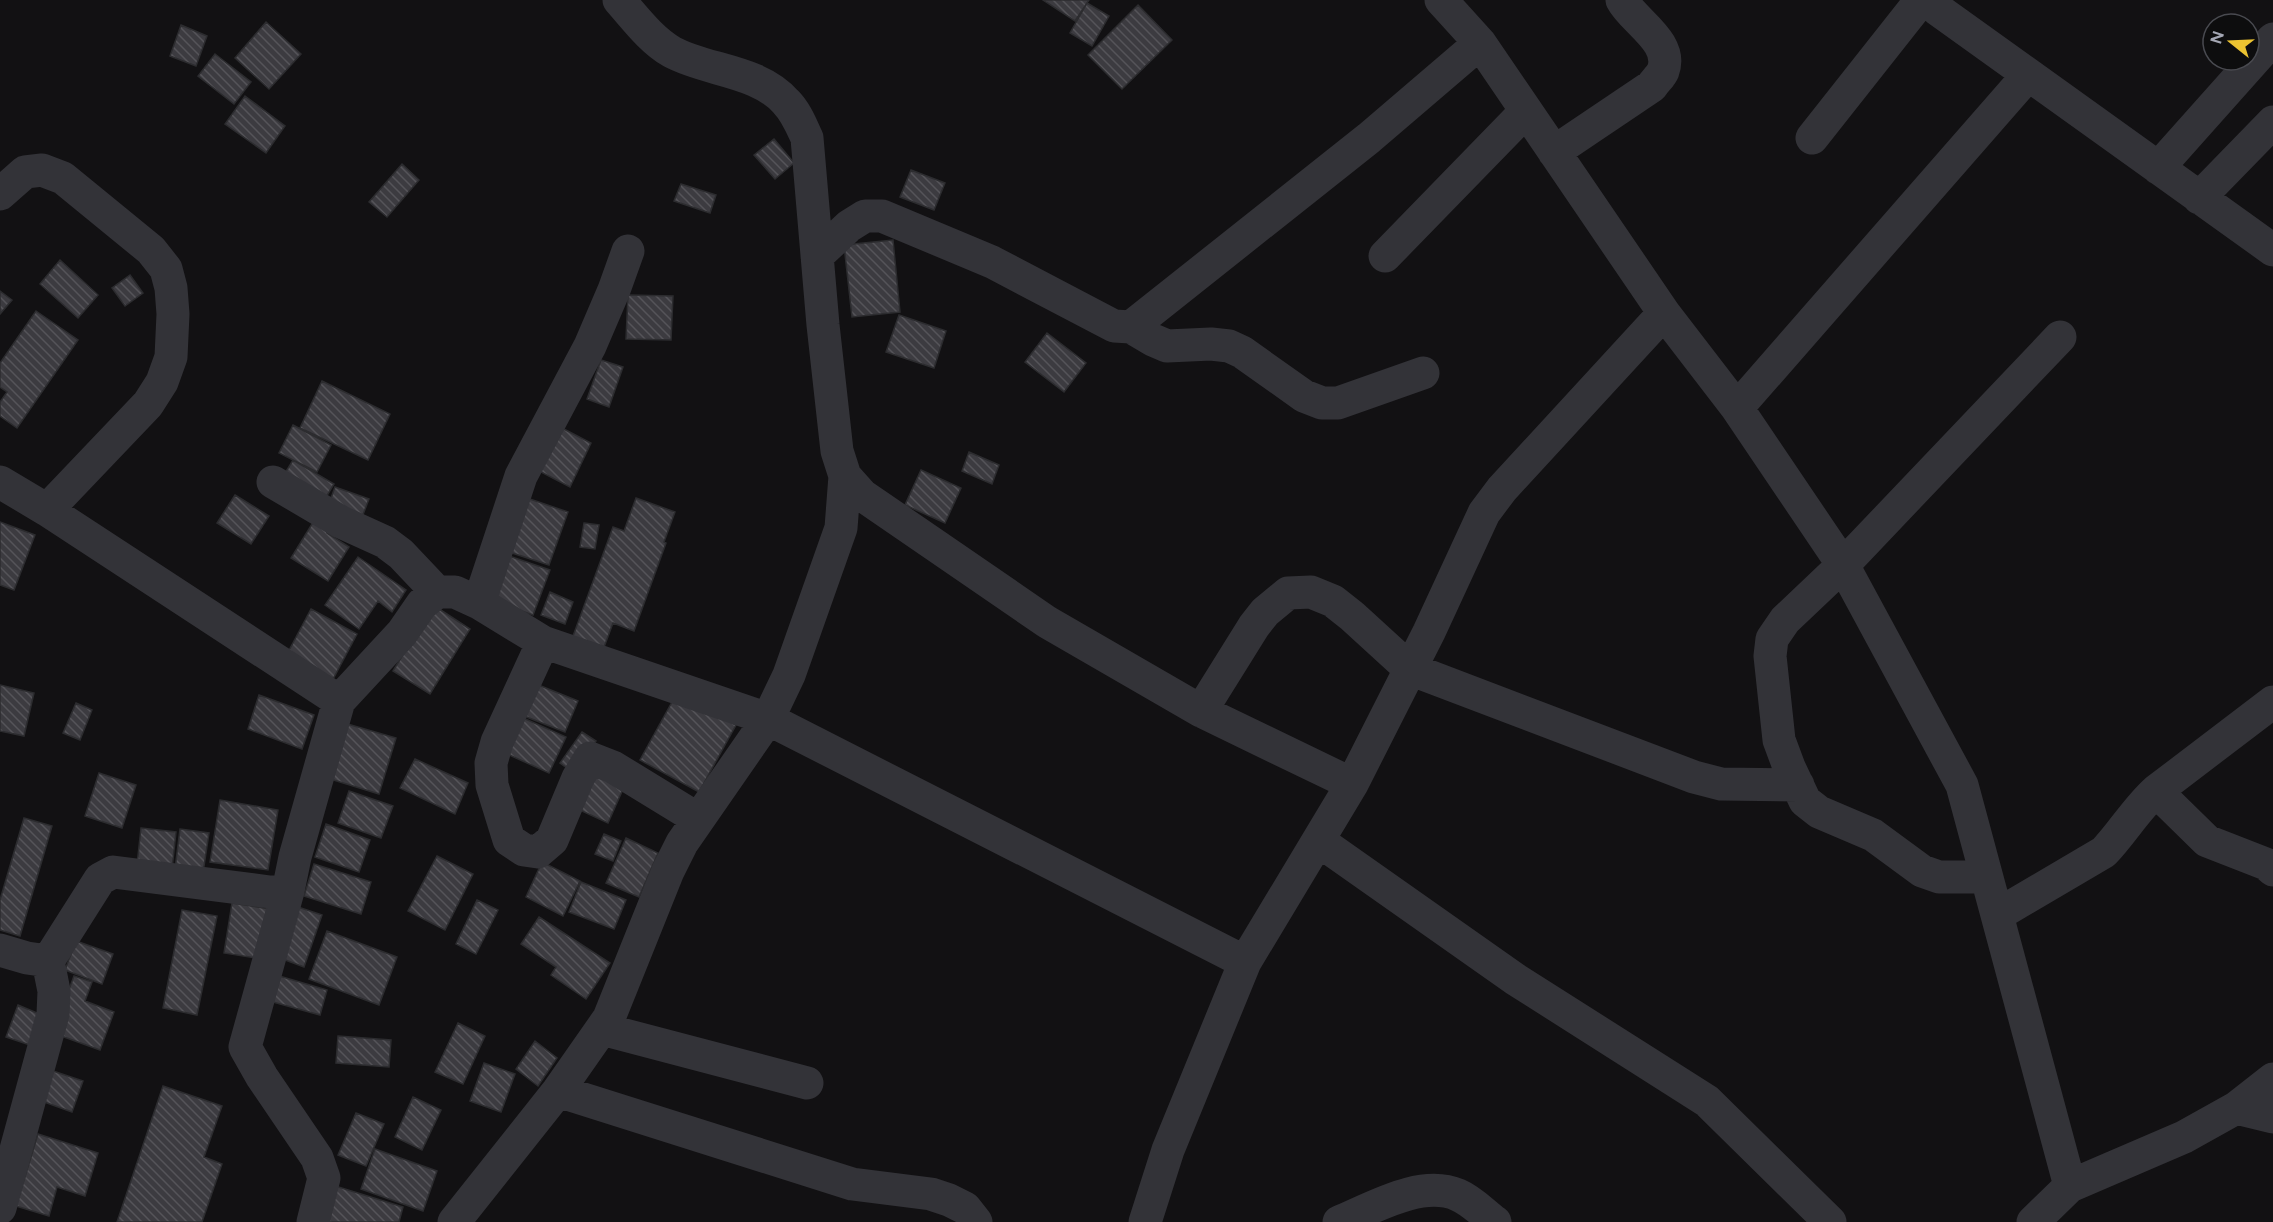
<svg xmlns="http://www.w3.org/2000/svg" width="2273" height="1222" font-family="Figtree,sans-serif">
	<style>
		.building { fill: url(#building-back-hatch); stroke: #2c2c2f; stroke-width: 1.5 }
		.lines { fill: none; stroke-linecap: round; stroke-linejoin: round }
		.minor { stroke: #333338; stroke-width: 33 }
	</style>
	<defs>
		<pattern id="building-back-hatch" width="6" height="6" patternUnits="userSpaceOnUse" patternTransform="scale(1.5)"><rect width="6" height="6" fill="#3c3b40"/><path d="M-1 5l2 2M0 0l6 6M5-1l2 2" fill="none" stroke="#555459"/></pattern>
	</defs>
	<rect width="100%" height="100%" fill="#121113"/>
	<path class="building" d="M 1043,0 L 1089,0 L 1075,21 Z
		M 1087,3 L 1109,16 L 1092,46 L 1070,33 Z
		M 1138,5 L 1172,40 L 1122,89 L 1088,55 Z
		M 266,22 L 301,54 L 269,89 L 235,58 Z
		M 181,25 L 207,36 L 196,66 L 170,56 Z
		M 215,54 L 251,82 L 234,104 L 198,76 Z
		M 245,96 L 285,126 L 266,153 L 225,124 Z
		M 774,139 L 794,163 L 775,179 L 754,155 Z
		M 402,164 L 419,180 L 387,217 L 369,202 Z
		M 911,170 L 945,183 L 934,210 L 900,197 Z
		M 681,184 L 716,195 L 710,213 L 674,201 Z
		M 893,240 L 900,312 L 852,317 L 844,245 Z
		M 60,260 L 98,295 L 78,318 L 40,284 Z
		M 130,275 L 143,293 L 125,306 L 112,288 Z
		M 0,291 L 12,300 L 0,314 Z
		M 628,295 L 673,296 L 671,340 L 626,339 Z
		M 36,311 L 78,340 L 17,428 L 0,416 L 0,402 L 7,392 L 0,387 L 0,363 Z
		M 899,315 L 946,331 L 934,368 L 886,352 Z
		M 1047,333 L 1086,363 L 1064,392 L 1025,362 Z
		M 601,360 L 623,367 L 609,407 L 587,399 Z
		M 322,381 L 390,414 L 368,460 L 300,428 Z
		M 293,425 L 331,445 L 317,472 L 279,453 Z
		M 560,427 L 591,443 L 570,487 L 539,471 Z
		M 969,452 L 999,465 L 992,484 L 962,471 Z
		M 293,460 L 334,484 L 320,507 L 279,483 Z
		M 921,470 L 961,488 L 945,523 L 905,505 Z
		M 335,487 L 369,499 L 359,525 L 326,512 Z
		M 235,495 L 269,516 L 251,544 L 217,523 Z
		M 524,497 L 568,512 L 549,565 L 506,551 Z
		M 636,498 L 675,512 L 664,542 L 666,543 L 634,631 L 613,623 L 600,658 L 569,647 L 613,527 L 624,531 Z
		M 320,511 L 327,533 L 349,547 L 328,581 L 291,558 Z
		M 0,522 L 35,535 L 14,590 L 0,585 Z
		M 584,523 L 599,525 L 595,549 L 580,547 Z
		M 509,556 L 550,570 L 533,615 L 493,601 Z
		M 358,557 L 406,590 L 392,612 L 378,601 L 359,629 L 325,605 Z
		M 550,592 L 573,602 L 565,624 L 541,615 Z
		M 433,605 L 470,629 L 430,694 L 393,671 Z
		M 311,609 L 357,634 L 331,683 L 285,658 Z
		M 531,682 L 578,701 L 565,732 L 519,714 Z
		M 0,685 L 34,693 L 24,736 L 0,731 Z
		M 677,693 L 736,725 L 699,792 L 640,760 Z
		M 259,695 L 314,715 L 302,749 L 248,729 Z
		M 76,703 L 92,710 L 80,740 L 63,733 Z
		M 521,717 L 566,737 L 549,773 L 505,753 Z
		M 344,723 L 396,738 L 379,794 L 327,778 Z
		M 582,732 L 596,741 L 574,773 L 560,763 Z
		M 415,759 L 468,783 L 455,814 L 400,788 Z
		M 591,763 L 627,780 L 608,823 L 571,806 Z
		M 99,773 L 136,785 L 122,828 L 85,816 Z
		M 349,791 L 393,806 L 381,838 L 338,823 Z
		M 220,800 L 278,810 L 268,870 L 210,862 Z
		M 24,818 L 52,826 L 20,936 L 0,930 L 0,900 Z
		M 326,824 L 370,840 L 359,872 L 315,857 Z
		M 141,828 L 176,832 L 172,869 L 137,865 Z
		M 180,829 L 209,833 L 203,873 L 175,869 Z
		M 604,834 L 621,841 L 613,861 L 595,854 Z
		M 626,838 L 658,853 L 639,897 L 606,883 Z
		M 437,856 L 473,874 L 445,930 L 408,911 Z
		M 542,862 L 580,881 L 563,916 L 526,897 Z
		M 314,864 L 371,882 L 361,914 L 304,896 Z
		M 581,882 L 626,900 L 614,929 L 569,912 Z
		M 477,900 L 498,910 L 476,954 L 456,944 Z
		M 232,903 L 270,909 L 262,959 L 224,953 Z
		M 298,907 L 322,915 L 304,967 L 280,958 Z
		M 182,910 L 217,916 L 197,1015 L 163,1008 Z
		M 539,917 L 610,963 L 586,999 L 551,975 L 556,967 L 521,944 Z
		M 327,931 L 397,957 L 379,1005 L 309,979 Z
		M 76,941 L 113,954 L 102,984 L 65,970 Z
		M 269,973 L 327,990 L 320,1015 L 262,999 Z
		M 74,976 L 92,982 L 85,1001 L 114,1012 L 100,1050 L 53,1033 Z
		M 18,1005 L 44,1016 L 33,1046 L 6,1037 Z
		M 458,1023 L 485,1036 L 463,1084 L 435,1072 Z
		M 338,1036 L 391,1040 L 389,1067 L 336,1063 Z
		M 535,1041 L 557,1058 L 538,1086 L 516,1069 Z
		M 484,1063 L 515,1074 L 501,1112 L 470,1101 Z
		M 47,1069 L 83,1081 L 72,1112 L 36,1099 Z
		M 163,1086 L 222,1106 L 204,1157 L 222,1164 L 202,1222 L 117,1222 Z
		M 413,1097 L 441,1110 L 422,1150 L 395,1137 Z
		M 356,1113 L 384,1124 L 366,1166 L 338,1155 Z
		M 38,1134 L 98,1153 L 85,1196 L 57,1187 L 49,1216 L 16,1206 Z
		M 375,1149 L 437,1171 L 423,1211 L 361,1189 Z
		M 332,1185 L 403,1207 L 399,1222 L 321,1222 Z"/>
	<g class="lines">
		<path class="minor" d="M 619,0 C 635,18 651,40 672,52 C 707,71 758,70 786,102 C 796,112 801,125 807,138 L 823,325 L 837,451 L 845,476 L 862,495 L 1047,622 L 1201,711 L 1352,784
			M 1441,0 L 1480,43 L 1664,313 L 1737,408 L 1843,565 L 1962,785 L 2070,1186
			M 1932,0 L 1937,9 L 2273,250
			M 1812,138 L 1921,0
			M 1554,152 L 1652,86 C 1655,81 1661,76 1663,71 C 1674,42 1633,21 1622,0
			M 2158,168 L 2273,39
			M 0,194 L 25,172 L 42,170 L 63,178 L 151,250 L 166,269 L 171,288 L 173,314 L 171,357 L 162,382 L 148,404 L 47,510
			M 2199,198 L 2273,122
			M 817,256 L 849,226 L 865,216 L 882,216 L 992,262 L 1114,326 L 1131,327 L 1369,138 L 1480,43
			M 1385,256 L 1526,111
			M 1131,327 L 1153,340 L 1167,346 L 1211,344 L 1229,346 L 1242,352 L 1304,396 L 1322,403 L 1338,403 L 1423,373
			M 1737,408 L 2028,75
			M 0,482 L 47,510 L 339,701
			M 273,482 L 341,522 L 385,542 L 401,554 L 437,592
			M 479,603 L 521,476 L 590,346 L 614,290 L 628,251
			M 543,642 L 497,742 L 491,763 L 492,785 L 509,840 L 524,850 L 538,852 L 552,840 L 578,778 L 590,758 L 613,767 L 698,819
			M 1201,711 L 1254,626 L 1265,612 L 1288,593 L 1311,592 L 1333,601 L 1352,616 L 1410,669 L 1694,777 L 1721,784 L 1798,785
			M 2156,791 L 2207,841 L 2266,864 L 2273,870
			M 1319,841 L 1515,979 L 1707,1101 L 1830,1222
			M 1986,877 L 1939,877 L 1922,871 L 1873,835 L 1819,812 L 1805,801 L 1789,767 L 1779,740 L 1770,656 L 1772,639 L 1785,620 L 1843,565 L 2060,337
			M 288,891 L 245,1047 L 262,1077 L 317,1158 L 324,1178 L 313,1222
			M 1997,915 L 2104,852 C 2123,832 2136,809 2156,791 L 2273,702
			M 0,950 L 27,958 L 48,961 L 100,879 L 113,872 L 270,892 L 288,891 L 295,857 L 339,701 L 402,633 L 422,604 L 437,592 L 455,592 L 479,603 L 543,642 L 768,719 L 1245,962
			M 602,1029 L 807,1083
			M 558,1091 L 852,1184 L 931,1194 L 949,1200 L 965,1208 L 976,1222
			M 2236,1108 L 2273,1117
			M 0,1208 L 53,1014 L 54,991 L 48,961
			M 454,1222 L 558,1091 L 609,1018 L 668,871 L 682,843 L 768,719 L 789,675 L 841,528 L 845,476
			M 1145,1222 L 1168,1150 L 1245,962 L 1352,784 L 1429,632 L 1484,513 L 1502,489 L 1664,313
			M 1339,1222 C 1373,1208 1421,1179 1458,1195 C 1472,1201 1483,1213 1495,1222
			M 2033,1222 L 2070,1186 L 2184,1137 L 2236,1108 L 2273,1079"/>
	</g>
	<g transform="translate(2231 42) rotate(288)"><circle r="28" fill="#0d0d0e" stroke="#494a50" stroke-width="1.5"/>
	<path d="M0-4.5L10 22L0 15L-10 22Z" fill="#ecc331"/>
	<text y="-9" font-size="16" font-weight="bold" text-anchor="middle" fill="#a3a6b3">N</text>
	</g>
</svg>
